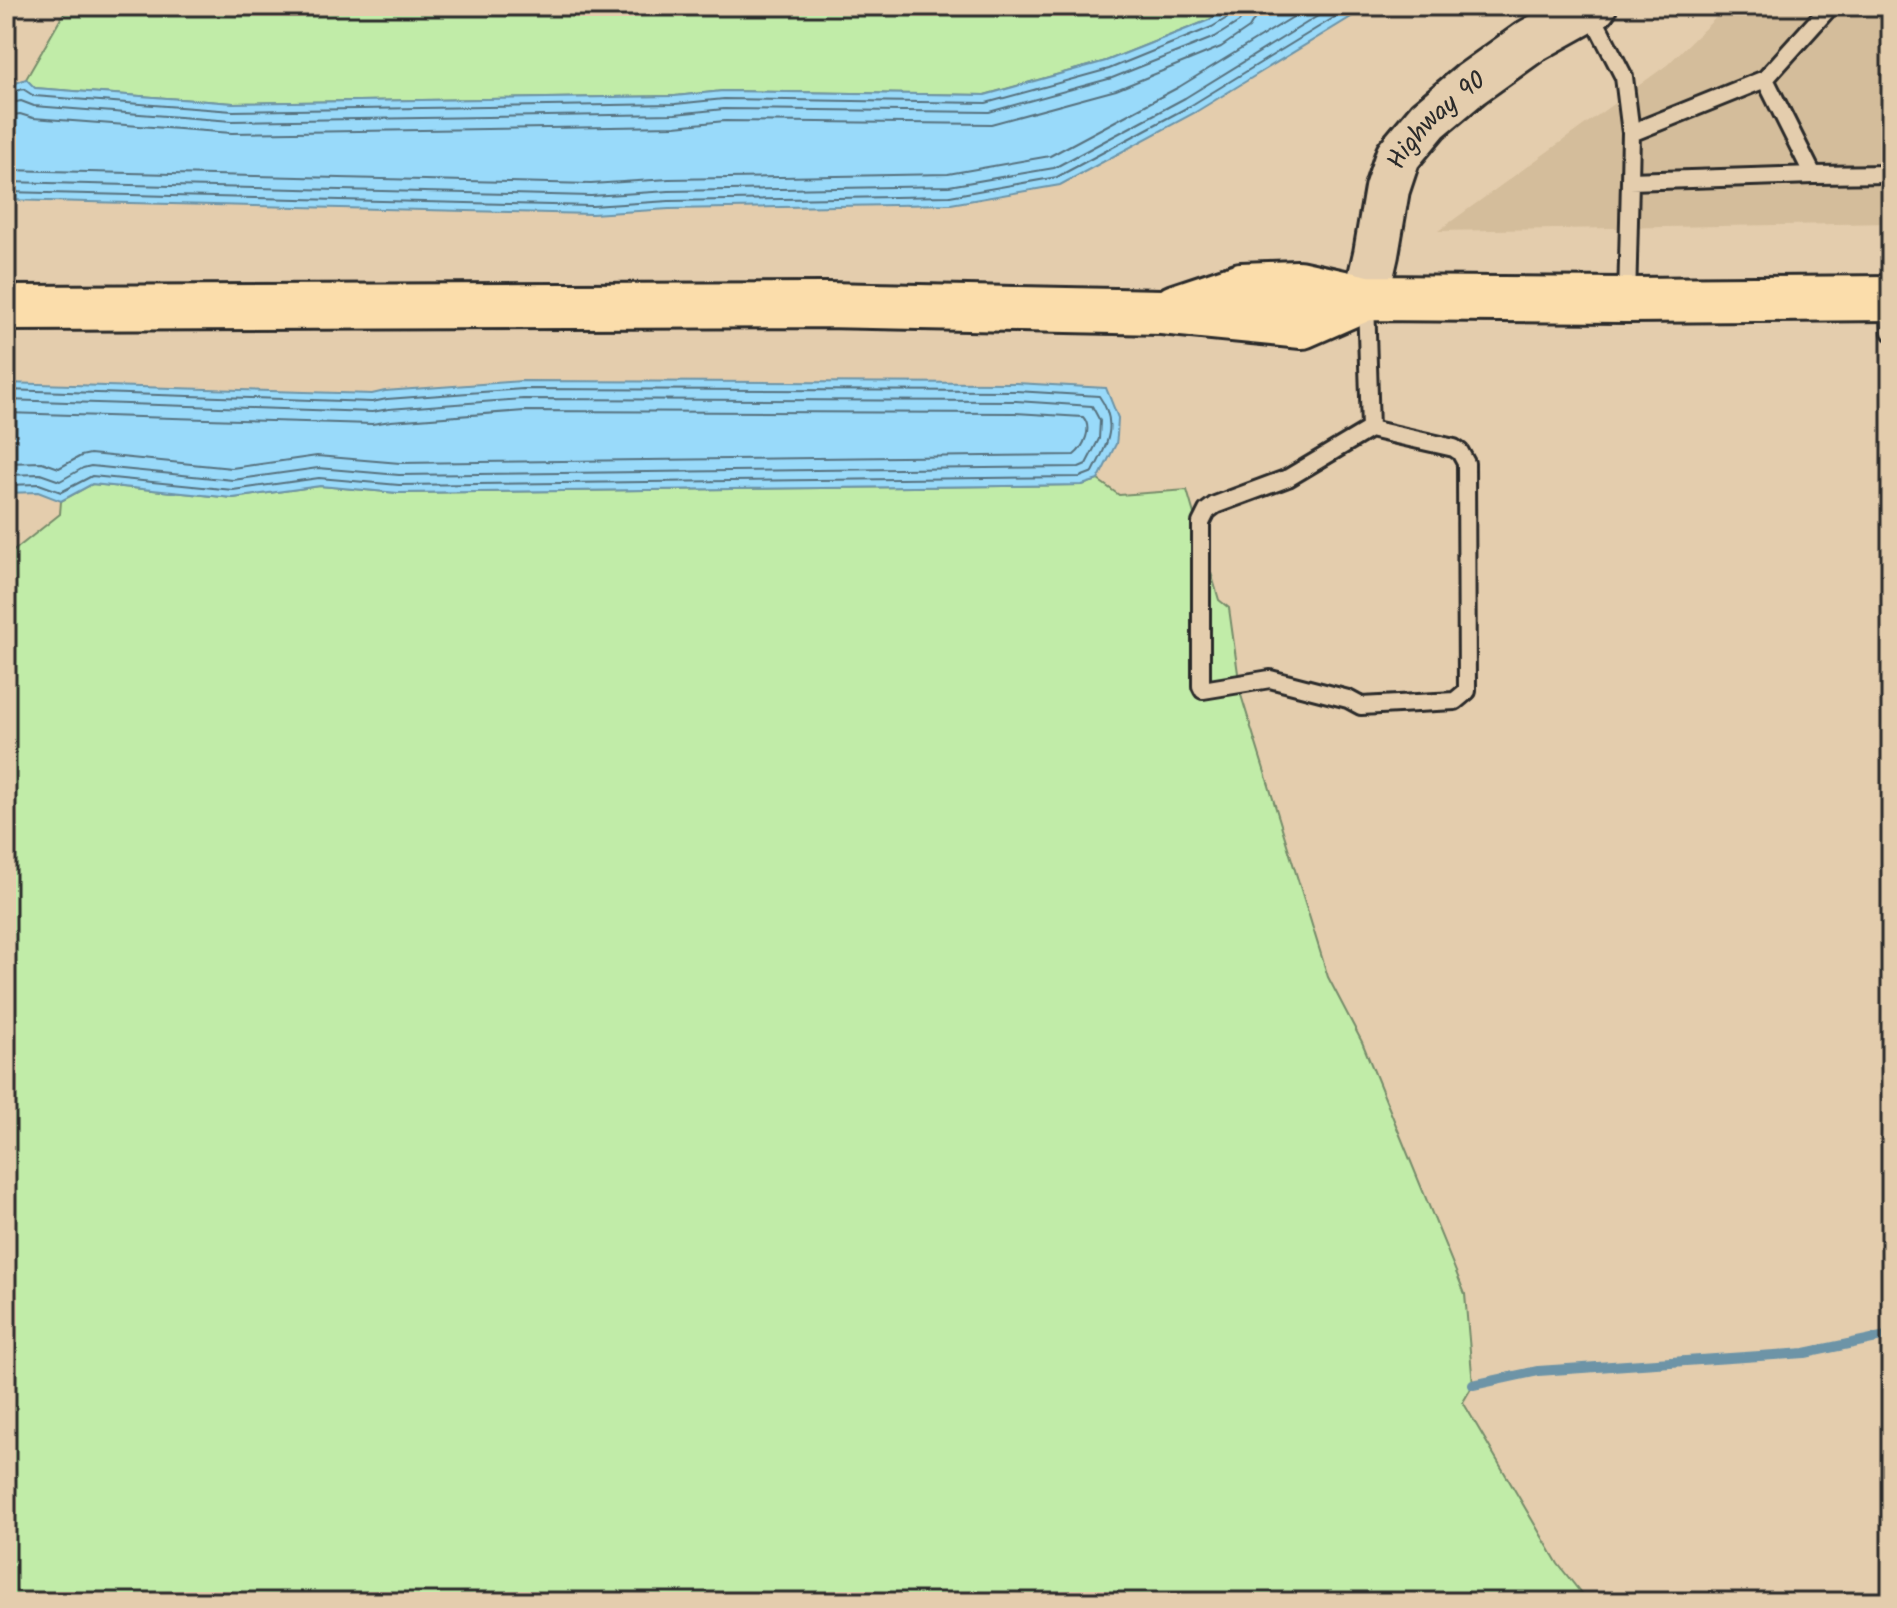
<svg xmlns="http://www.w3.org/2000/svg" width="1897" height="1608" font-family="Kalam,sans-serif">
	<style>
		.built { fill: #d4bd9b }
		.green { fill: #c1eca8; stroke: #768c6a; stroke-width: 2 }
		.water { fill: #99dafa; stroke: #6d94a7; stroke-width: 2 }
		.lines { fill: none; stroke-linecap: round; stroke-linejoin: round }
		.shore { stroke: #57717e; stroke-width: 2 }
		.stream { stroke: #6d94a7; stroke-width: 10 }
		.service-casing { stroke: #2b2b2b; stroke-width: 22 }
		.secondary-casing { stroke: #2b2b2b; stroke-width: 50 }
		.primary-casing { stroke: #2b2b2b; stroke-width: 50 }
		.service { stroke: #e4cdad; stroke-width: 16 }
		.secondary { stroke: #e4cdad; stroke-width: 44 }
		.primary { stroke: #fbddab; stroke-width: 44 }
		.labels { text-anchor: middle; stroke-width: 6; stroke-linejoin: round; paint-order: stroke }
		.street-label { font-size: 26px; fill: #2b2b2b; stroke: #e4cdad }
	</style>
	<rect width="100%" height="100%" fill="#e4cdad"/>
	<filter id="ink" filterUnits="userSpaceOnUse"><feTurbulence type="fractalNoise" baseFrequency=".0125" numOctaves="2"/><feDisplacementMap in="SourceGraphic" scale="16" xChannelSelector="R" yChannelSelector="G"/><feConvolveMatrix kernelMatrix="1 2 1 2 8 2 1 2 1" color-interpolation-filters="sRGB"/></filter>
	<g filter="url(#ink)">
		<path class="built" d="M 1728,6 L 1891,6 L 1891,223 L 1438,231 L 1667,65 Z"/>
		<path class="green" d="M 68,6 L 1232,6 L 1209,20 L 1106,61 L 984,95 L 723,91 L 675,96 L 233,103 L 34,88 L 26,79 Z
			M 1098,480 L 1119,495 L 1187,490 L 1219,600 L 1229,608 L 1241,695 L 1328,977 L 1362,1042 L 1465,1294 L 1473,1385 L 1463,1402 L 1558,1564 L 1588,1602 L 6,1602 L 6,557 L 60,514 L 61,501 L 92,484 L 233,498 L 320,486 L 398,493 L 1082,485 Z"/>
		<path class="water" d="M 1232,6 L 1369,6 L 1194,113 L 1060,185 L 951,204 L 669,209 L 592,214 L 6,200 L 6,87 L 26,79 L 35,88 L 233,103 L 675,96 L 723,91 L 985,95 L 1106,61 L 1209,20 Z
			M 522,381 L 1016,383 L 1106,388 L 1118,418 L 1117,436 L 1116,444 L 1098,480 L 1082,485 L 398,493 L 320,486 L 233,498 L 92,484 L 61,501 L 38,492 L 6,493 L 6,383 L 372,394 L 385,391 Z"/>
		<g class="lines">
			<path class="shore" d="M 6,94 L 23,89 L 34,96 L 233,111 L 675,104 L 724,99 L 986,103 L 1109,69 L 1212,27 L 1232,15 L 1234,6
				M 6,104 L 21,101 L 34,106 L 232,121 L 675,114 L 724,109 L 989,112 L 1112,78 L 1215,37 L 1239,22 L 1244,14 L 1244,6
				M 6,116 L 20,114 L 33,118 L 232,133 L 675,126 L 725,121 L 991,124 L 1116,90 L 1221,47 L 1249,28 L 1255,18 L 1256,6
				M 6,170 L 591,184 L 669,179 L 948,174 L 1050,156 L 1179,87 L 1311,6
				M 6,182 L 591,196 L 669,191 L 949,186 L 1054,168 L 1185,98 L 1334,6
				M 6,192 L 592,206 L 669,201 L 950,196 L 1057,177 L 1190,106 L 1353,6
				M 6,390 L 372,402 L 387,399 L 523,389 L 1016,391 L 1099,396 C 1119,424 1107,445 1093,472 L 1080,477 L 399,485 L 319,478 L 233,490 L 92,476 L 61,492 L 39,484 L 6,485
				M 6,400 L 372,412 L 389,409 L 523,399 L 1016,401 L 1092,406 L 1100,421 L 1099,439 L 1086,464 L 1079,467 L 399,475 L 318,468 L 233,480 L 91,466 L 83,468 L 60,481 L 40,474 L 6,475
				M 6,413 L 372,424 L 391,421 L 524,411 L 1015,413 L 1083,417 C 1093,428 1084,447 1074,455 L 400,463 L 317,456 L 232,468 L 90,454 L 81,456 L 59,468 L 42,462 L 6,463"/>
			<path class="stream" d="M 1473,1385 L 1538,1371 L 1805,1353 L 1891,1335"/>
			<defs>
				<path id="service" d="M 1823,6 L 1826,11 L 1765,79 L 1631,133 L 1630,181 L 1813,175 L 1891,174
					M 1590,11 L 1624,77 L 1631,133
					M 1765,79 L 1813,175
					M 1366,300 L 1370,429
					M 1627,300 L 1630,181
					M 1890,300 L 1891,332
					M 1370,429 L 1454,448 L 1460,452 L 1466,463 L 1467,691 L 1455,701 L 1361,706 L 1348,699 L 1270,679 L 1203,690 L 1201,686 L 1201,523 L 1207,511 L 1215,505 L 1288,478 Z"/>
				<g id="secondary">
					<path id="s1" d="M 1366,298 L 1376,254 L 1387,189 L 1398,156 L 1428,120 L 1471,84 L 1531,41 L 1594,6"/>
				</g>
				<path id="primary" d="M 1175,307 L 1241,285 L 1298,283 L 1366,298 L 1627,300 L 1891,298
					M 6,308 L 825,305 L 1162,312 L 1302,326 L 1366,298"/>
			</defs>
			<use href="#service" class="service-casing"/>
			<use href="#secondary" class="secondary-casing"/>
			<use href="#primary" class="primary-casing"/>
			<use href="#service" class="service"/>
			<use href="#secondary" class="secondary"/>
			<use href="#primary" class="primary"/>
		</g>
	</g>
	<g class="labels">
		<g class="street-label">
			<text dy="9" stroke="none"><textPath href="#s1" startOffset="198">Highway 90</textPath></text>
		</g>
	</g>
	<rect width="1897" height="1608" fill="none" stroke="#e4cdad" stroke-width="32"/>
	<rect x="16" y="16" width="1865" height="1576" fill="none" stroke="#2b2b2b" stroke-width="3" filter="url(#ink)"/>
</svg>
